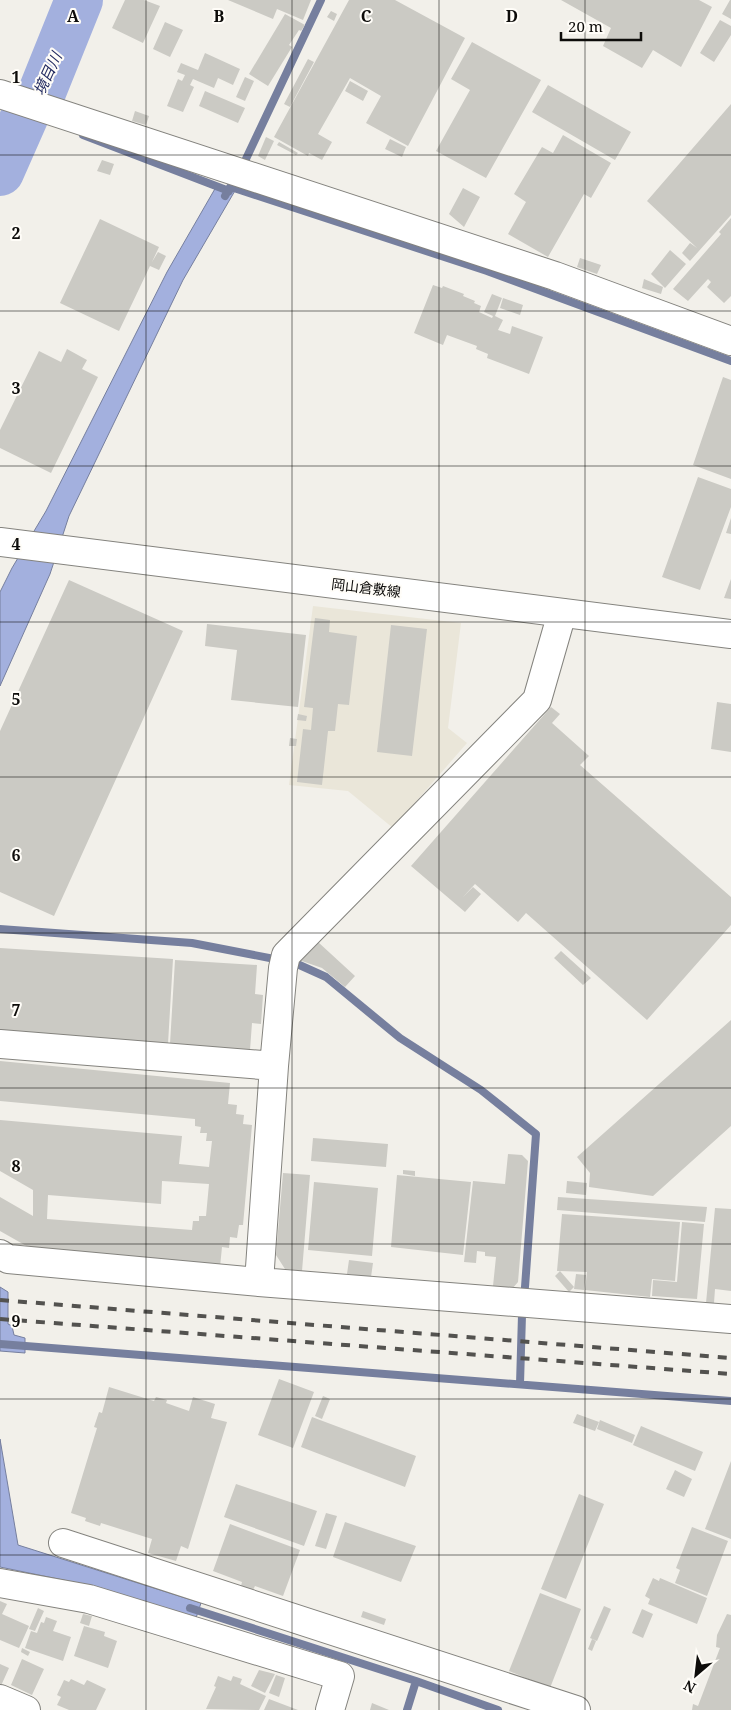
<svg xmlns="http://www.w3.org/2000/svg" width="731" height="1710" font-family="'Noto Serif','Noto Sans JP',serif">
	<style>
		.built { fill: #eae6d9 }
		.water { fill: #a3b0de; stroke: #767f9e }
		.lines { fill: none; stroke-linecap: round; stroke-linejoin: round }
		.stream { stroke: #767f9e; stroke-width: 8 }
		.river { stroke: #a3b0de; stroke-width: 48 }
		.building { fill: #cbcac4; fill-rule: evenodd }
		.street-casing { stroke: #84837e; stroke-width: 30 }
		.secondary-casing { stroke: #84837e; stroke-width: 30 }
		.street { stroke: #fff; stroke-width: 28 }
		.secondary { stroke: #fff; stroke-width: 28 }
		.rail { stroke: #53524f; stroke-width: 4; stroke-dasharray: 9 9; stroke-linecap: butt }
		.grid { fill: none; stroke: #0d0c0a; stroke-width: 1; stroke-opacity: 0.55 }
		.labels { text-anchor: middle; stroke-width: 4; stroke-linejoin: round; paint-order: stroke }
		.street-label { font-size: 14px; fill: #0d0c0a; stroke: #fffdf8 }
		.water-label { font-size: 15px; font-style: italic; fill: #1d255c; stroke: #fffdf8 }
		.grid-label { font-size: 16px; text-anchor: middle; font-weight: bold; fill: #0d0c0a; stroke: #fffdf8; stroke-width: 4; stroke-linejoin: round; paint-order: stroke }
	</style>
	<rect width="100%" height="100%" fill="#f2f0ea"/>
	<path class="built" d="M 0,109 L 17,115 L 0,159 Z
		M 313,606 L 461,623 L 448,728 L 467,743 L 393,828 L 348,791 L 289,785 Z"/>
	<path class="water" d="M 216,187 L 228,191 L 231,187 L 236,189 L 183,280 L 69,516 L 50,574 L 0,686 L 0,592 L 12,568 L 46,511 L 167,272 Z
		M 0,1287 L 8,1292 L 8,1324 L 12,1326 L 14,1335 L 25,1338 L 25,1353 L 0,1351 Z
		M 0,1439 L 18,1545 L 201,1603 L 196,1618 L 97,1587 L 0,1567 Z"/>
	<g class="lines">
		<path class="stream" d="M 83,135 L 229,191
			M 231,187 L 487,271 L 731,361
			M 225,196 L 245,161 L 321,0
			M 0,929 L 192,943 L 295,963 L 326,977 L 400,1038 L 481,1090 L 536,1134 L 525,1287
			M 0,1344 L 731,1401
			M 520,1384 L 522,1315
			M 190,1608 L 416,1681 L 498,1710
			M 407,1710 L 416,1681"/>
		<path class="river" d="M 0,172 L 26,113 L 42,92 L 79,0"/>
	</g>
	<path class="building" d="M 125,0 L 144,0 L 160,6 L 143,43 L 112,28 Z
		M 228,0 L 311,0 L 303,20 L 277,9 L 273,19 Z
		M 349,0 L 395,0 L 465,38 L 408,146 L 366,123 L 381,96 L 350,78 L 318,134 L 332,142 L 322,160 L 309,153 L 308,156 L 274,137 Z
		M 561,0 L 699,0 L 712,7 L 681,67 L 653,50 L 642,68 L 603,46 L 611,28 Z
		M 730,0 L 731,0 L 731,19 L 722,14 Z
		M 331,11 L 337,14 L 334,21 L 327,17 Z
		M 285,14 L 305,25 L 301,31 L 299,30 L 289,45 L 292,47 L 268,86 L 249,74 Z
		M 720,20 L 731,26 L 731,35 L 714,62 L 700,53 Z
		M 165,22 L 183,30 L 170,57 L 153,49 Z
		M 472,42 L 541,80 L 486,178 L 436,151 L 470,90 L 451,79 Z
		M 205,53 L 240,69 L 233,85 L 218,78 L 214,88 L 193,79 L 190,85 L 194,87 L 183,112 L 167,106 L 178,79 L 182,81 L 185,75 L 177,72 L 181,63 L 198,70 Z
		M 308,59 L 314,62 L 290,107 L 284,104 Z
		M 245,77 L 254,81 L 245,101 L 236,97 Z
		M 350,81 L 368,91 L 363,101 L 345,91 Z
		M 548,85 L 631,132 L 615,160 L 532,112 Z
		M 205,91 L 245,108 L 238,123 L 199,106 Z
		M 731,104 L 731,215 L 690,261 L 682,253 L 690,243 L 697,248 L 647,201 Z
		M 135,111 L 149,116 L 146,125 L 132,121 Z
		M 563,135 L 611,163 L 591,198 L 584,194 L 548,257 L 508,234 L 526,202 L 514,194 L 542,147 L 553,153 Z
		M 266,137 L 274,141 L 265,160 L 258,156 Z
		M 390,139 L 406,147 L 402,157 L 385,149 Z
		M 279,142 L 298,153 L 296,155 L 277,145 Z
		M 102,160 L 114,164 L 110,175 L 97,171 Z
		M 463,188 L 480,197 L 464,227 L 449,214 Z
		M 731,218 L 731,296 L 724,303 L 707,287 L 711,282 L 708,279 L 688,301 L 673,289 L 721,234 L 719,232 Z
		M 100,219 L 159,247 L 152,262 L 158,252 L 166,256 L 159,270 L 150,266 L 119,331 L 60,303 Z
		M 670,250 L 686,264 L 665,288 L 651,274 Z
		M 580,258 L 601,265 L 597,274 L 577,267 Z
		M 644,279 L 663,287 L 661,294 L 642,288 Z
		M 433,285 L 442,288 L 443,286 L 464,294 L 463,296 L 475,301 L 474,303 L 481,306 L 479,312 L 492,318 L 493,316 L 484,312 L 492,294 L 502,298 L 495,316 L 503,320 L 498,330 L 510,334 L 512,326 L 543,337 L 529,374 L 487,358 L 488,354 L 476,349 L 477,346 L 447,335 L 443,345 L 414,333 Z
		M 503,298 L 523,305 L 520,315 L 500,308 Z
		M 67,349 L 87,360 L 82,369 L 98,377 L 51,473 L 0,448 L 0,430 L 39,351 L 61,362 Z
		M 723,377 L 731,380 L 731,479 L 693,465 Z
		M 698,477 L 731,489 L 731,507 L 700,590 L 662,577 Z
		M 731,518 L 731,534 L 726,533 Z
		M 731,579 L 731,599 L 724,598 Z
		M 69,580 L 183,631 L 54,916 L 0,892 L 0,731 Z
		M 315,618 L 330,620 L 329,632 L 357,636 L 349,705 L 338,704 L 335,731 L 328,731 L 322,785 L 297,782 L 303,729 L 311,730 L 313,708 L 304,707 Z
		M 207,624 L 306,635 L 298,707 L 231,700 L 237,650 L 205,646 Z
		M 391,625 L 427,629 L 412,756 L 377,752 Z
		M 717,702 L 731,704 L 731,752 L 711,749 Z
		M 551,707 L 560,714 L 552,723 L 589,756 L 580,765 L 731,897 L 731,925 L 647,1020 L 526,913 L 518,922 L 475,884 L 463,897 L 473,887 L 481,894 L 465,912 L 411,866 Z
		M 298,714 L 307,716 L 306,721 L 297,720 Z
		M 290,738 L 297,739 L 296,746 L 289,746 Z
		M 318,942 L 355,976 L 345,987 L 322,968 L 299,960 Z
		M 0,948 L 173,959 L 168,1044 L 0,1031 Z
		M 561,951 L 591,978 L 583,985 L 554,958 Z
		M 175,960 L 257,965 L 255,994 L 263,995 L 261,1024 L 252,1023 L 250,1050 L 170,1044 Z
		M 731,1020 L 731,1126 L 653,1196 L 589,1187 L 590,1173 L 577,1157 Z
		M 0,1061 L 230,1083 L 228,1104 L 237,1105 L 236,1114 L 244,1115 L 243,1124 L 252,1125 L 243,1225 L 239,1225 L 237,1238 L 230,1237 L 229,1248 L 222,1247 L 220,1267 L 30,1248 L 0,1231 L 0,1197 L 33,1216 L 33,1190 L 0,1171 L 0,1120 L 182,1136 L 179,1164 L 209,1167 L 212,1141 L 206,1141 L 207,1133 L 200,1133 L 201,1127 L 195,1126 L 195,1119 L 0,1101 ZM 162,1181 L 209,1184 L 206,1216 L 199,1216 L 199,1221 L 193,1221 L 192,1230 L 47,1219 L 48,1195 L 161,1204 Z
		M 313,1138 L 388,1144 L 386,1167 L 311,1161 Z
		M 508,1154 L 522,1155 L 528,1161 L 518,1282 L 512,1289 L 493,1286 L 496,1257 L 485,1256 L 485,1252 L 477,1251 L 476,1263 L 464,1262 L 473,1181 L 505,1184 Z
		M 403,1170 L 415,1171 L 415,1176 L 403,1174 Z
		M 283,1173 L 310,1175 L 302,1271 L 285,1269 L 276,1255 Z
		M 397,1175 L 471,1182 L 463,1255 L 391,1247 Z
		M 567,1181 L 587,1183 L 586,1195 L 566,1193 Z
		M 314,1182 L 378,1188 L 372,1256 L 308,1250 Z
		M 558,1197 L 707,1207 L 705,1222 L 557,1210 Z
		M 715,1208 L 731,1209 L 731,1291 L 715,1289 L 714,1303 L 706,1303 Z
		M 562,1214 L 680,1222 L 675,1281 L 652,1279 L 650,1297 L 585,1290 L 587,1272 L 560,1271 L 574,1287 L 569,1292 L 555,1276 L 560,1271 L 557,1271 Z
		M 682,1222 L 704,1224 L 697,1299 L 652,1296 L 653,1280 L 677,1282 Z
		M 349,1260 L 373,1263 L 371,1277 L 347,1274 Z
		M 576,1274 L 586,1275 L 584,1290 L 574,1289 Z
		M 279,1379 L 314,1392 L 293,1448 L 258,1435 Z
		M 109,1387 L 154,1401 L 156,1397 L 167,1400 L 166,1403 L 189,1411 L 193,1397 L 215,1404 L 211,1418 L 227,1422 L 188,1549 L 181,1546 L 176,1561 L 148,1553 L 152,1539 L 101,1523 L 100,1526 L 85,1521 L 86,1518 L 71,1513 L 97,1428 L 94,1427 L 99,1412 L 102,1413 Z
		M 323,1396 L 330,1399 L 322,1419 L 315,1416 Z
		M 577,1414 L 599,1422 L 595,1431 L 573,1423 Z
		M 312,1417 L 416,1456 L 405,1487 L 301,1447 Z
		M 600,1420 L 635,1435 L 632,1443 L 597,1429 Z
		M 641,1426 L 703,1452 L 695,1471 L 633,1445 Z
		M 731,1461 L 731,1539 L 705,1529 Z
		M 675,1470 L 692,1479 L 684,1497 L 666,1489 Z
		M 236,1484 L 317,1511 L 304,1546 L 224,1517 Z
		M 579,1494 L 604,1504 L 566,1599 L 541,1589 Z
		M 326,1513 L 337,1516 L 326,1549 L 315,1546 Z
		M 345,1522 L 416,1546 L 401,1582 L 333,1557 Z
		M 230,1524 L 300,1550 L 283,1596 L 255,1586 L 253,1590 L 241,1586 L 242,1582 L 213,1571 Z
		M 692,1527 L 728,1541 L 707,1596 L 675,1583 L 680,1570 L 676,1568 Z
		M 653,1578 L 659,1581 L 660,1578 L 707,1598 L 697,1624 L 648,1604 L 650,1599 L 645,1596 Z
		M 540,1593 L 581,1609 L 550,1688 L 509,1671 Z
		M 0,1601 L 7,1604 L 2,1614 L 29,1626 L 19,1648 L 0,1640 Z
		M 604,1606 L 611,1609 L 597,1641 L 590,1638 Z
		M 38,1608 L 44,1611 L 35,1631 L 29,1629 Z
		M 642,1609 L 653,1614 L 643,1638 L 632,1633 Z
		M 363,1611 L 386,1619 L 384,1625 L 361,1617 Z
		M 83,1614 L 92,1616 L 89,1626 L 80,1623 Z
		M 727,1614 L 731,1615 L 731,1710 L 692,1710 L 693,1704 L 698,1706 L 720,1648 L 716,1647 L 717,1635 Z
		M 46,1617 L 57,1621 L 53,1631 L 71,1637 L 63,1661 L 25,1648 L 31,1631 L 37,1633 L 41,1622 L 44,1623 Z
		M 84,1626 L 105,1632 L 104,1636 L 117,1641 L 108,1668 L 74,1656 Z
		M 592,1639 L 596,1641 L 592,1651 L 588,1649 Z
		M 22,1648 L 30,1652 L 28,1656 L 21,1652 Z
		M 22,1659 L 44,1669 L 32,1695 L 11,1685 Z
		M 0,1664 L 9,1668 L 0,1688 Z
		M 259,1670 L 275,1674 L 265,1693 L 251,1686 Z
		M 276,1675 L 285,1678 L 279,1697 L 269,1693 Z
		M 218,1676 L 231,1681 L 233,1676 L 242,1679 L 240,1684 L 266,1696 L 259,1710 L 206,1709 L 216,1687 L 214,1686 Z
		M 71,1679 L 84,1685 L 87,1680 L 106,1689 L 96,1710 L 69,1710 L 57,1705 L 61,1697 L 57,1695 L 64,1680 L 69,1682 Z
		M 269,1699 L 298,1710 L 264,1710 Z
		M 372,1703 L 389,1710 L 370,1710 Z"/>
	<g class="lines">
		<defs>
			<path id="street" d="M 0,94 L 555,276 L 731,341
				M 0,1044 L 274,1066
				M 0,1254 L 8,1259 L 259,1282 L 731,1319
				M 259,1282 L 274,1066 L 283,968 L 286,955 L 537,700 L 562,613
				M 63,1543 L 576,1710
				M 0,1583 L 89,1599 L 340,1676 L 330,1710
				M 0,1699 L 26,1710"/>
			<path id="secondary" d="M 0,542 L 731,634"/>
		</defs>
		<use href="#street" class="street-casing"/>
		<use href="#secondary" class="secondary-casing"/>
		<use href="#street" class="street"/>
		<use href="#secondary" class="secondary"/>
		<path class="rail" d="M 0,1300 L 731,1358
			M 0,1319 L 731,1374"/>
	</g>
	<path class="grid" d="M 146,0 L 146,1710M 292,0 L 292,1710M 439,0 L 439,1710M 585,0 L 585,1710M 0,155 L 731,155M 0,311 L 731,311M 0,466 L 731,466M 0,622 L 731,622M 0,777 L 731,777M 0,933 L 731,933M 0,1088 L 731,1088M 0,1244 L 731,1244M 0,1399 L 731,1399M 0,1555 L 731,1555"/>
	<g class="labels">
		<g class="street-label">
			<text transform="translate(366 588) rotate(7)" y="5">岡山倉敷線</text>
		</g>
		<g class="water-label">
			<text transform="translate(48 74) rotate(-65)" y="5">境目川</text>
		</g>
	</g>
	<g class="grid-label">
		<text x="73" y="22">A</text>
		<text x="219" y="22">B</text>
		<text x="366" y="22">C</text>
		<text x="512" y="22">D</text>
		<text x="16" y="83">1</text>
		<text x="16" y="239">2</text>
		<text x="16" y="394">3</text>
		<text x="16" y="550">4</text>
		<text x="16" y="705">5</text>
		<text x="16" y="861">6</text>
		<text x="16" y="1016">7</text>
		<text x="16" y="1172">8</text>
		<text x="16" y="1327">9</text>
	</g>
	<g transform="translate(696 1675) rotate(208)" stroke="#fffdf8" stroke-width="4" paint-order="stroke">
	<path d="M0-4L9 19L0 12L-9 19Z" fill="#0d0c0a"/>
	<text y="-8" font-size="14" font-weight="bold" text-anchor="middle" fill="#0d0c0a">N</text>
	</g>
	<path d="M561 32v8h80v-8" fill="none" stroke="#0d0c0a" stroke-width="2.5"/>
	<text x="568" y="32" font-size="15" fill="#0d0c0a" stroke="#fffdf8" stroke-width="4" paint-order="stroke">20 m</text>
</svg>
